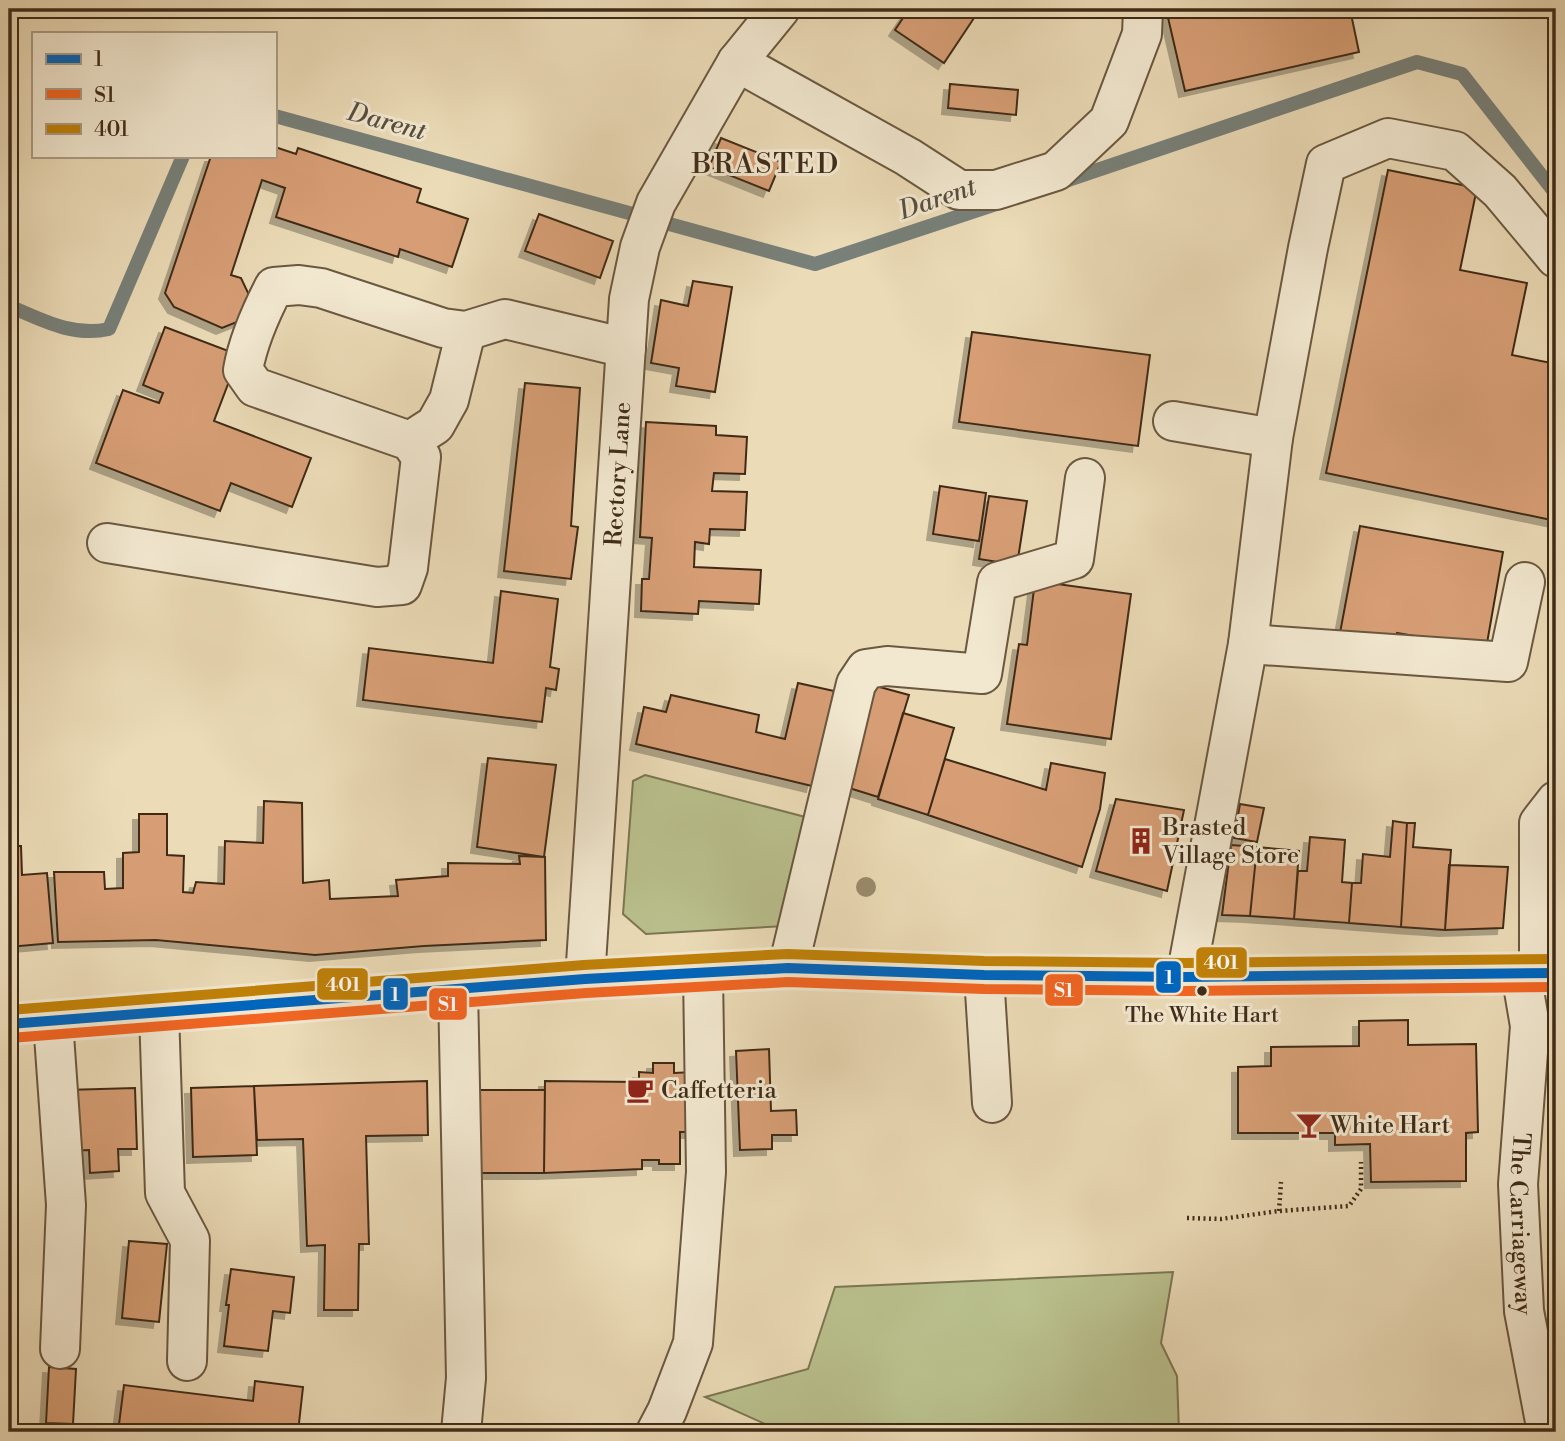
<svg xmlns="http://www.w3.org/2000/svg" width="1565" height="1441" font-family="'Libre Bodoni',serif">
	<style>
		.green { fill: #b9c08d; stroke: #7c7653; stroke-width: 2 }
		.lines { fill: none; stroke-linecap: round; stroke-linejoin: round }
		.stream { stroke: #788079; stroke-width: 14 }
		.building { fill: #d79e74; stroke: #402c19; stroke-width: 2; filter: url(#shadow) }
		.minor-casing { stroke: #6b5840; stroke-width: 42 }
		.major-casing { stroke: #402c19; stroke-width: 42 }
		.path { stroke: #402c19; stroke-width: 4.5; stroke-dasharray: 2 3.5; stroke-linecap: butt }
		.minor { stroke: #f2e8d0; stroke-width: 38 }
		.major { stroke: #ebdbb7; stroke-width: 38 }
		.bus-1-casing { stroke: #f2e8d0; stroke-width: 16 }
		.bus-2-casing { stroke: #f2e8d0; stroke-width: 16 }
		.bus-3-casing { stroke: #f2e8d0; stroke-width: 16 }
		.bus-1 { stroke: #0065bd; stroke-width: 10 }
		.bus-2 { stroke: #f26522; stroke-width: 10 }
		.bus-3 { stroke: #c08108; stroke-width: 10 }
		.tree { fill: #9a8b6d }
		.bus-dot { fill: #402c19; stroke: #f2e8d0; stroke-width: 2.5 }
		.labels { text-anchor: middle; stroke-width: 6; stroke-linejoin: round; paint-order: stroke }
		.bus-label { font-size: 22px; fill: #402c19; stroke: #f2e8d0 }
		.street-label { font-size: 24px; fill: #402c19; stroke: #f2e8d0 }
		.poi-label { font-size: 24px; fill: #402c19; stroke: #f2e8d0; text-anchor: start }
		.water-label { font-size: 26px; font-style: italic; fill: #574f41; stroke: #f2e8d0 }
		.quarter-label { font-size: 28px; letter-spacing: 2px; fill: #402c19; stroke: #f2e8d0 }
		.line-badge { stroke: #f2e8d0; stroke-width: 2.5 }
		.badge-label { font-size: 19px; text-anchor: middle; font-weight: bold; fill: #fff }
	</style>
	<defs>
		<filter id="shadow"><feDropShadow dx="-6" dy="6" stdDeviation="0" flood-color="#0004"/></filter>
	</defs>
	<rect width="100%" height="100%" fill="#ebdbb7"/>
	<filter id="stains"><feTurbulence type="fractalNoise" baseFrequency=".00286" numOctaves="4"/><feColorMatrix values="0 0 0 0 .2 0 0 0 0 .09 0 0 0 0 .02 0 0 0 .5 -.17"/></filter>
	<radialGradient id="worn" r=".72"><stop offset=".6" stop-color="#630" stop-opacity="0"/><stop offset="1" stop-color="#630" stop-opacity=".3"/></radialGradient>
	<path class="green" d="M 645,775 L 813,819 L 786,926 L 646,934 L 623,914 L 633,781 Z
		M 1173,1272 L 1161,1343 L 1177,1376 L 1179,1432 L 783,1432 L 705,1397 L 808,1369 L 835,1287 Z"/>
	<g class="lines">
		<path class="stream" d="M 275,116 L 815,264 L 996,204
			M 1062,182 L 1417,62 L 1462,74 L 1556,194
			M 9,306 C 42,320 72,337 109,329 L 183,156"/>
	</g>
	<path class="building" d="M 909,9 L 980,9 L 944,63 L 895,30 Z
		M 1166,9 L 1350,9 L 1359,52 L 1185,91 Z
		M 950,84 L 1018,90 L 1016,115 L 948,108 Z
		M 721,138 L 781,162 L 769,191 L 709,167 Z
		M 275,147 L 296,154 L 298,148 L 421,189 L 417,202 L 468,219 L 452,267 L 400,249 L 398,257 L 276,217 L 285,188 L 262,180 L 231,275 L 241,278 L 250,297 L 242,320 L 222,328 L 174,307 L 165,293 L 211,156 L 275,156 Z
		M 1388,170 L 1477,188 L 1460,270 L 1527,283 L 1512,355 L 1556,364 L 1556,521 L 1326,473 Z
		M 539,214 L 613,241 L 600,278 L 525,251 Z
		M 693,281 L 732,287 L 715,392 L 676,386 L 679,368 L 651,363 L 661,300 L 688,306 Z
		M 165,327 L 239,355 L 214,421 L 311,458 L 292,507 L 231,483 L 220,511 L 96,463 L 123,390 L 159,403 L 163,393 L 143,385 Z
		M 972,332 L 1150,355 L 1138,446 L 959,422 Z
		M 525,383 L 580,388 L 571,526 L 578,527 L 571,579 L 504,571 Z
		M 646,422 L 716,426 L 716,435 L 747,437 L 745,474 L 714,473 L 712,491 L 747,492 L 745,530 L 710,529 L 709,544 L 695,542 L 694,567 L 761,570 L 759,604 L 699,601 L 698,614 L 641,611 L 642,579 L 649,579 L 652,538 L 640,537 Z
		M 940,486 L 986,493 L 979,541 L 933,534 Z
		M 989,496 L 1027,501 L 1017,565 L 979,559 Z
		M 1360,526 L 1503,552 L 1486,649 L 1397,633 L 1395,642 L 1340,633 Z
		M 1035,581 L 1131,594 L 1111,739 L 1007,724 L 1019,644 L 1027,645 Z
		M 501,591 L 558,599 L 550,667 L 559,669 L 556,690 L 546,688 L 542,722 L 363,700 L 369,648 L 493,663 Z
		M 798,683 L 834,691 L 812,786 L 636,744 L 644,707 L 666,712 L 671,695 L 759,715 L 756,732 L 785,739 Z
		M 876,686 L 909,695 L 878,797 L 846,787 Z
		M 903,713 L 954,728 L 928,815 L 878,799 Z
		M 488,758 L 556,765 L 544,857 L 477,847 Z
		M 945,759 L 1046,790 L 1051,763 L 1105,773 L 1100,809 L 1082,867 L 928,815 Z
		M 1116,799 L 1184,810 L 1167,891 L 1096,871 Z
		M 264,801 L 302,803 L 303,883 L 329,880 L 330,899 L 398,896 L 396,880 L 448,876 L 448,863 L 520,864 L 519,856 L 545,857 L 546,940 L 424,946 L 315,955 L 156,940 L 58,942 L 54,872 L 104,872 L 105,889 L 123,888 L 123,853 L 139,852 L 139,814 L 167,814 L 167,855 L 184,856 L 183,892 L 193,893 L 196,882 L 224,884 L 225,841 L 263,843 Z
		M 1240,804 L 1264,808 L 1257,842 L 1234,838 Z
		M 1393,821 L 1407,823 L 1401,927 L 1349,923 L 1352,883 L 1361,883 L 1363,854 L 1390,857 Z
		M 1407,823 L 1415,823 L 1413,847 L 1451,850 L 1445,930 L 1401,927 Z
		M 1310,837 L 1345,840 L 1342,882 L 1352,883 L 1349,923 L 1294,919 L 1298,871 L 1307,871 Z
		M 1231,845 L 1257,847 L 1250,916 L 1222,915 Z
		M 9,846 L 21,846 L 22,875 L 47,873 L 53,943 L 9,947 Z
		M 1257,847 L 1299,851 L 1294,919 L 1250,916 Z
		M 1449,865 L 1508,867 L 1503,928 L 1445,930 Z
		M 1408,1020 L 1408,1045 L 1476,1044 L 1478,1132 L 1466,1133 L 1466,1181 L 1371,1182 L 1370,1144 L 1335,1145 L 1335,1133 L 1238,1133 L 1238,1067 L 1271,1066 L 1271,1047 L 1359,1046 L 1359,1021 Z
		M 769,1049 L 771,1111 L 796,1110 L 797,1135 L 772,1135 L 772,1149 L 740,1150 L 736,1051 Z
		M 653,1063 L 674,1063 L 674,1073 L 693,1072 L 692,1132 L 680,1132 L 680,1164 L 659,1164 L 659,1160 L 642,1160 L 642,1169 L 544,1173 L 545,1081 L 639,1082 L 639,1072 L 653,1073 Z
		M 427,1081 L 428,1135 L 366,1136 L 369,1244 L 359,1244 L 358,1310 L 324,1310 L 325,1245 L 307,1246 L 303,1139 L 257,1140 L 254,1086 Z
		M 254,1086 L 257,1155 L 193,1157 L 191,1088 Z
		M 135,1088 L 137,1149 L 118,1149 L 119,1171 L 90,1173 L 89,1150 L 68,1151 L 66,1090 Z
		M 472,1090 L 545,1090 L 544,1173 L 471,1173 Z
		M 129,1241 L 167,1244 L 159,1322 L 122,1318 Z
		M 231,1269 L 294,1277 L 290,1313 L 273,1311 L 268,1351 L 224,1346 L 229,1305 L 226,1305 Z
		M 49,1367 L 76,1369 L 73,1424 L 46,1423 Z
		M 255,1381 L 303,1387 L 298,1432 L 118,1432 L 124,1385 L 253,1401 Z"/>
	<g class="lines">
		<defs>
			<g id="minor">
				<path d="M 737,62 L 908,157 L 959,190 L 996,190 L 1056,171 L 1109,121 L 1142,34 L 1143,9"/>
				<path d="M 1173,421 L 1273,438"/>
				<path d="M 410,441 L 435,425 L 449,400 L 466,331"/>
				<path d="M 107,543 L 377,587 L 402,585 L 408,568 L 421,457 L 410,441 L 255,387 L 243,370 C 248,341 260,314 274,287 L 299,285 L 321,288 L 443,328 L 466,331 L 505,319 L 626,348"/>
				<path d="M 1248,644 L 1508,662 L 1525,582"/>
				<path d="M 788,968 L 856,684 L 866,669 L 887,666 L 982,674 L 997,582 L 1074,559 L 1085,478"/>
				<path id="s1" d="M 1521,973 L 1530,1026 L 1518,1184 L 1524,1311 L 1547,1432"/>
				<path d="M 1539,974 L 1539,823 L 1556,801"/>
				<path d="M 984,975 L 992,1103"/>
				<path d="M 1186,977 L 1248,644 L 1273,438 L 1308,248 L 1326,164 L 1388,138 L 1455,151 L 1500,191 L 1556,258"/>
				<path id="s2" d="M 585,979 L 629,299 L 640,247 L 656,203 L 737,62 L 780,9"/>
				<path d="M 458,989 L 466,1378 L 461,1432"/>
				<path d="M 159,1012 L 165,1193 L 190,1240 L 187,1361"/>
				<path d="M 53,1021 L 66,1205 L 60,1349"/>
				<path d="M 656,1432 L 667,1411 L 693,1343 L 706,1172 L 703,973"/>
			</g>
			<path id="major" d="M 9,1024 L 585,979 L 788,968 L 984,975 L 1186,977 L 1556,973"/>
		</defs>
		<use href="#minor" class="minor-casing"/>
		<use href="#major" class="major-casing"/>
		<path class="path" d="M 1279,1211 L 1281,1182
			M 1187,1218 L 1221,1219 L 1279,1211 L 1349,1206 L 1361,1189 L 1361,1162"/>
		<use href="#minor" class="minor"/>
		<use href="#major" class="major"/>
		<defs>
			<path id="bus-1" d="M 9,1024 L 585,979 L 788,968 L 984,975 L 1186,977 L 1556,973"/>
			<path id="bus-2" d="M 10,1038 L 586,993 L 788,982 L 984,989 L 1186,991 L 1556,987"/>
			<path id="bus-3" d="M 9,1010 L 584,965 L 787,954 L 984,961 L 1186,963 L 1556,959"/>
		</defs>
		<use href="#bus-1" class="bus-1-casing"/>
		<use href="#bus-2" class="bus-2-casing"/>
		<use href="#bus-3" class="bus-3-casing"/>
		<use href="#bus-1" class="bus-1"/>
		<use href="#bus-2" class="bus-2"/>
		<use href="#bus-3" class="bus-3"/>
	</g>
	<circle class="tree" cx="866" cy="887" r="10"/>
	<defs>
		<symbol id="building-bare" viewBox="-9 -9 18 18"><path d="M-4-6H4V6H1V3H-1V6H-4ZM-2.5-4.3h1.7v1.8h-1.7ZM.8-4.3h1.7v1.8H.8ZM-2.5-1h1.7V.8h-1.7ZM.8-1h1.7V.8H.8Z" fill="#8f2418" stroke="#f2e8d0" stroke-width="2.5" paint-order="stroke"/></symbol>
		<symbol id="cafe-bare" viewBox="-9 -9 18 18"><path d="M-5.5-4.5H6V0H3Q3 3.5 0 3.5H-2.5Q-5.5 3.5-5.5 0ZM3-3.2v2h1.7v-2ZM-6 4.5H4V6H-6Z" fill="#8f2418" stroke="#f2e8d0" stroke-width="2.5" paint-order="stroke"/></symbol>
		<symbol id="bar-bare" viewBox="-9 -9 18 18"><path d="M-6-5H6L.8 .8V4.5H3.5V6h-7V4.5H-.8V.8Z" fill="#8f2418" stroke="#f2e8d0" stroke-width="2.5" paint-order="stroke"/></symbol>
	</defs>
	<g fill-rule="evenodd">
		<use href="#building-bare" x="1122" y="822" width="38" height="38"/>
		<use href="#cafe-bare" x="621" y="1071" width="38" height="38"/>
		<use href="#bar-bare" x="1290" y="1106" width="38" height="38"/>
	</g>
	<circle class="bus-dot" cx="1202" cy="991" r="6"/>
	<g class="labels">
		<g class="bus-label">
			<text x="1202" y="1022">The White Hart</text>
		</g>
		<g class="street-label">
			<text dy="8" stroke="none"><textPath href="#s2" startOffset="506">Rectory Lane</textPath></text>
			<text dy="8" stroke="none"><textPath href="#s1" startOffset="252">The Carriageway</textPath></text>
		</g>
		<g class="poi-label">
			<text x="1162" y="835">Brasted<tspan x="1162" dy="28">Village Store</tspan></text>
			<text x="661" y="1098">Caffetteria</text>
			<text x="1330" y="1133">White Hart</text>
		</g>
		<g class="water-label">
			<text transform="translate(387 121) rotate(15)" y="9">Darent</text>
			<text transform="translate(937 198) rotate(-19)" y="9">Darent</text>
		</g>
		<g class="quarter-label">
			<text x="766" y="173">BRASTED</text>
		</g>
	</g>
	<g class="line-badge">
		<rect x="1195" y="946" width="53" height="33" rx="7" fill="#c08108"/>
		<rect x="1155" y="960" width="27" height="34" rx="7" fill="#0065bd"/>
		<rect x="316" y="967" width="53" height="34" rx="7" fill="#c08108"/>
		<rect x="1044" y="973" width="40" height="34" rx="7" fill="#f26522"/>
		<rect x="382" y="977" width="27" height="34" rx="7" fill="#0065bd"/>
		<rect x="428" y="987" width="40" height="34" rx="7" fill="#f26522"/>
	</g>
	<g class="badge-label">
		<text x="1221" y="969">401</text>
		<text x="1169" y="984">1</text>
		<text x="343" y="991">401</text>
		<text x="1064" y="997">S1</text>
		<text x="395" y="1001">1</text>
		<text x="448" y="1011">S1</text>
	</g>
	<rect width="1565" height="1441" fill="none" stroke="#ebdbb7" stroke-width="35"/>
	<rect x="10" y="10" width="1544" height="1420" fill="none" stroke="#402c19" stroke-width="3.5"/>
	<rect x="18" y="18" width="1530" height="1406" fill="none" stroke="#402c19" stroke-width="2"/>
	<rect x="32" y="32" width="245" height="126" fill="#f2e8d0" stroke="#ab9d87" stroke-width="2"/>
	<rect x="46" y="54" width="35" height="10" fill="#0065bd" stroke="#ab9d87" stroke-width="2"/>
	<text x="94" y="66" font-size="21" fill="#402c19">1</text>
	<rect x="46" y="89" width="35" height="10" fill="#f26522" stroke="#ab9d87" stroke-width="2"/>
	<text x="94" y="102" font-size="21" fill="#402c19">S1</text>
	<rect x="46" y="124" width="35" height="10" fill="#c08108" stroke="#ab9d87" stroke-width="2"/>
	<text x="94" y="136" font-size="21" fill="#402c19">401</text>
	<rect width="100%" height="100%" filter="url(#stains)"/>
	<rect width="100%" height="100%" fill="url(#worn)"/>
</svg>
